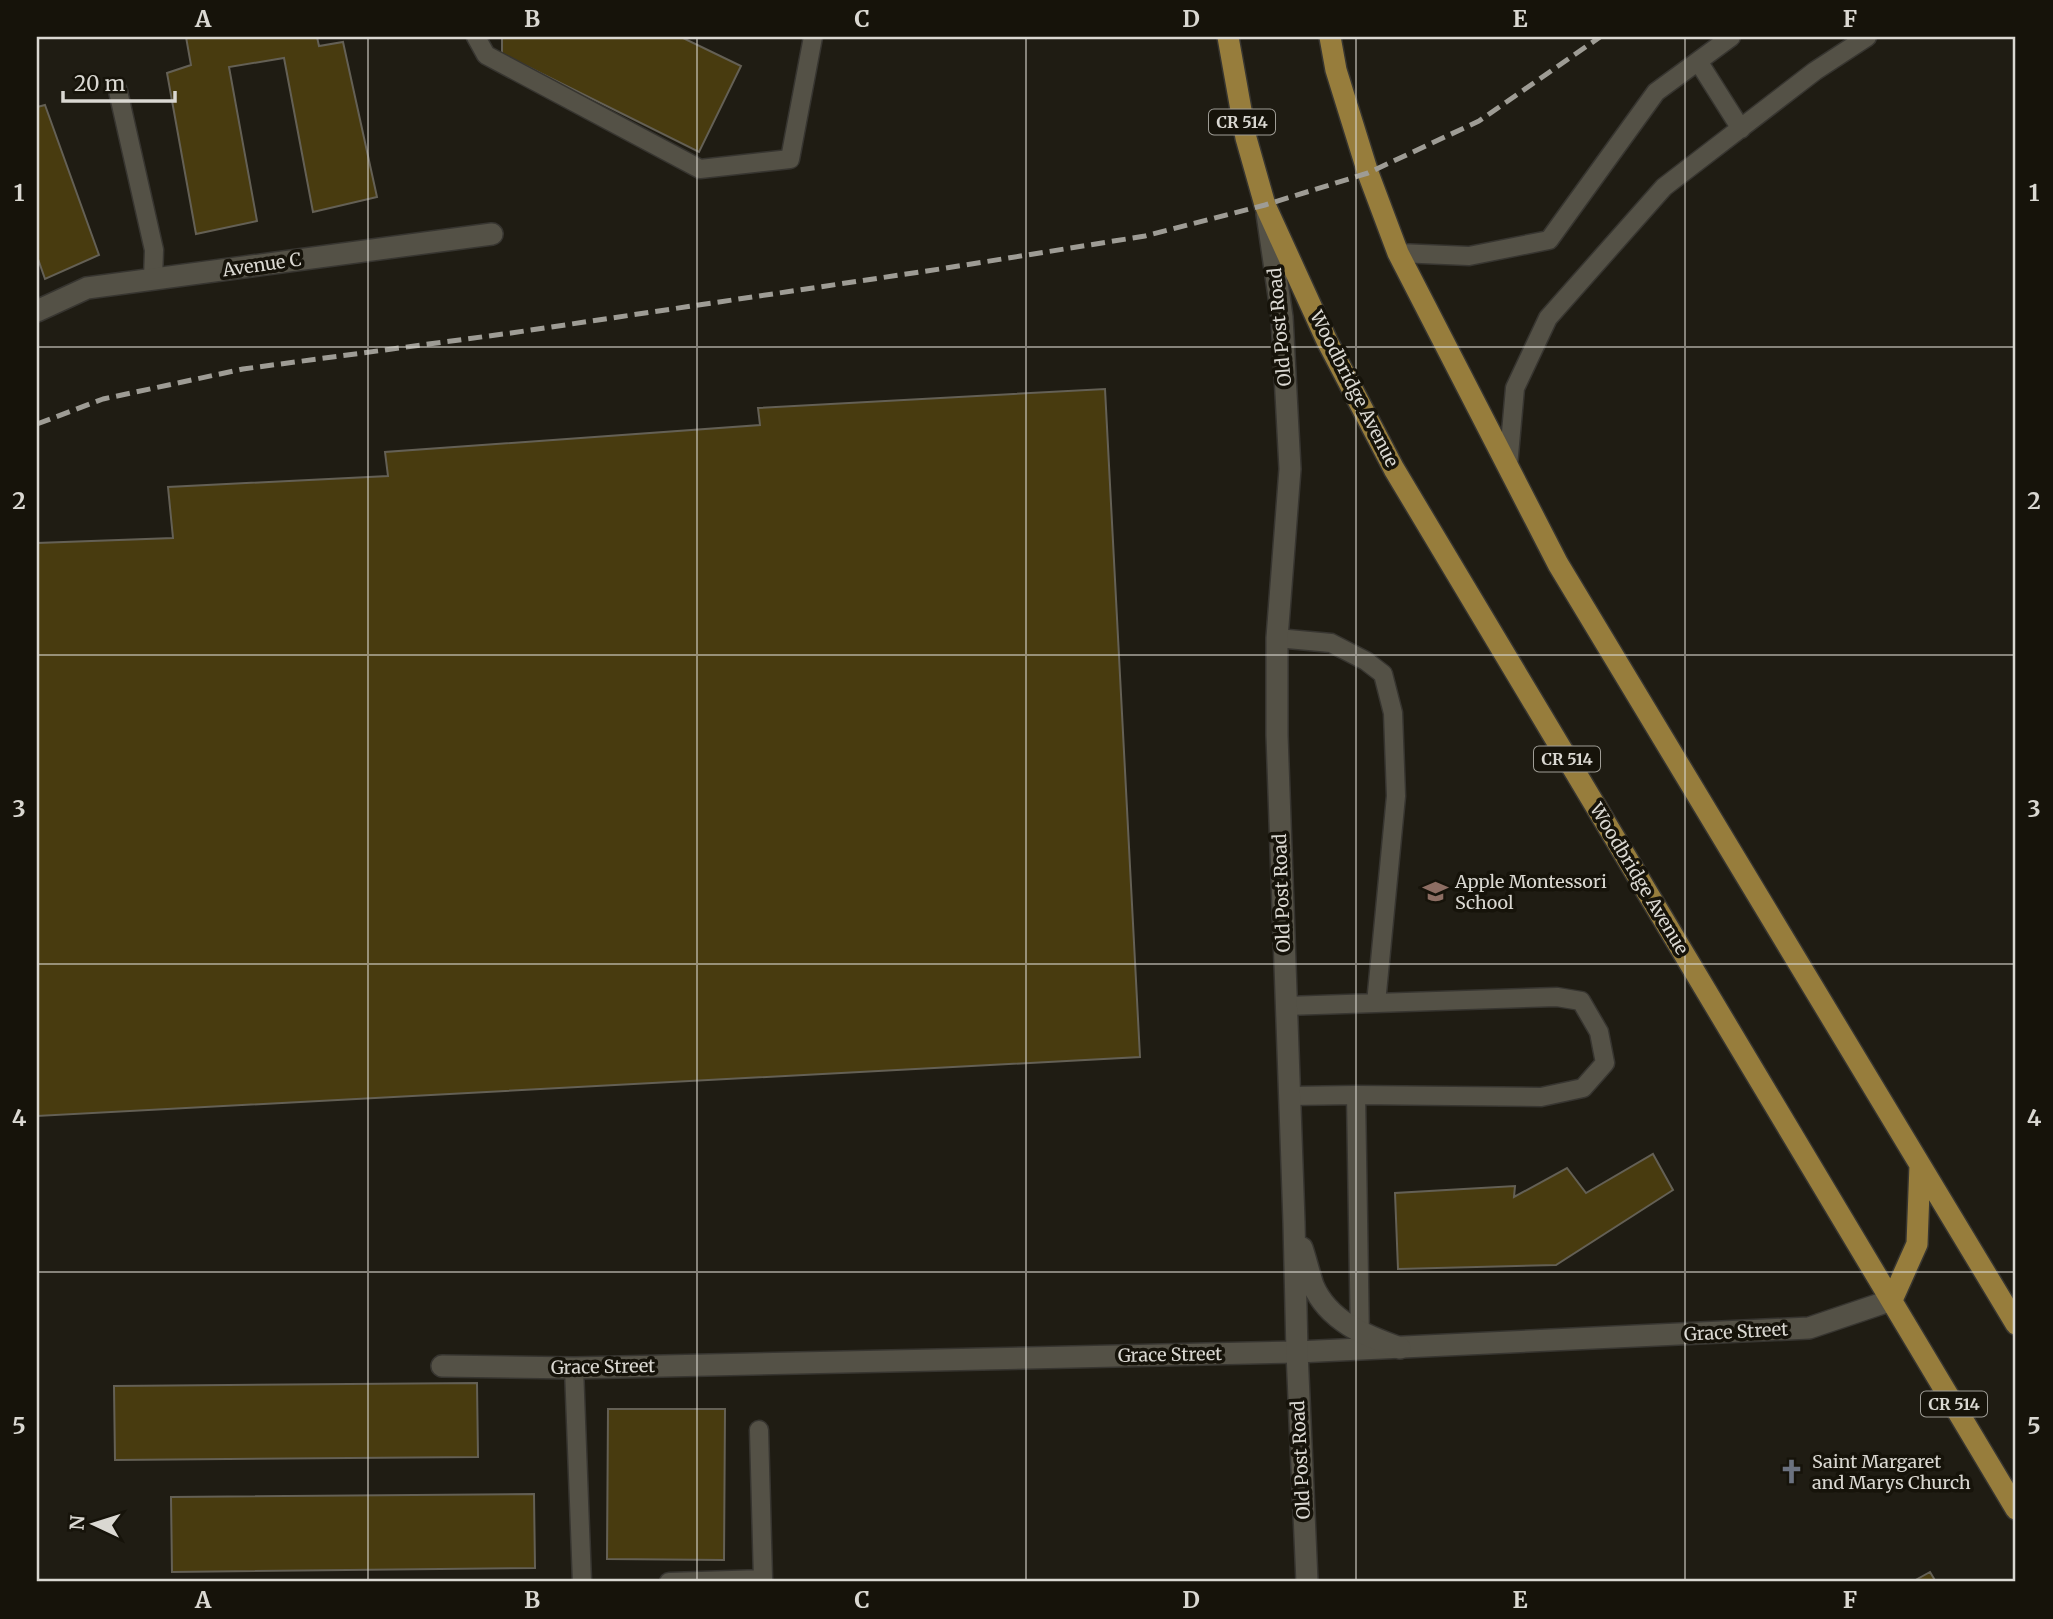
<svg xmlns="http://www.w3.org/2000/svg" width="2053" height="1619" font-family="Merriweather,serif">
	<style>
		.building { fill: #483b0f; stroke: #646055; stroke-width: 2 }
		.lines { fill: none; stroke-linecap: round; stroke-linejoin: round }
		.lane-casing { stroke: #373530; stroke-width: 21 }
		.street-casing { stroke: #373530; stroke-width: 24 }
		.secondary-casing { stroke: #373530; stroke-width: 24 }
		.primary-casing { stroke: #373530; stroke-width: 24 }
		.lane { stroke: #545146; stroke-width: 18 }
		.street { stroke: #545146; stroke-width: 21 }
		.secondary { stroke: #545146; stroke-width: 21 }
		.primary { stroke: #977d3c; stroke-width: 21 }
		.rail { stroke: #9e9c95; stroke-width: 5; stroke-dasharray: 14 7; stroke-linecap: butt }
		.grid { fill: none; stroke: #dad8d2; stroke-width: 2; stroke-opacity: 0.55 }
		.labels { text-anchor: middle; stroke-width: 7; stroke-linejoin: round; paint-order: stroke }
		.shield { fill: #16130a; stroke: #9f9d96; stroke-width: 2 }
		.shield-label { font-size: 16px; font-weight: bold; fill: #dad8d2 }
		.street-label { font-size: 18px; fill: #dad8d2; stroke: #16130a }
		.poi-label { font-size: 18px; fill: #dad8d2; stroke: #16130a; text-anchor: start }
		.neatline { fill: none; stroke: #dad8d2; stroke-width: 2.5 }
		.grid-label { font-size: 23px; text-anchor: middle; font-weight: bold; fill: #dad8d2 }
	</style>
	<rect width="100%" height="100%" fill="#1f1c13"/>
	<path class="building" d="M 186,37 L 317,37 L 319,46 L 343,42 L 377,197 L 313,212 L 284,58 L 229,67 L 257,221 L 196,234 L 167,73 L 191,65 Z
		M 502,37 L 681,37 L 741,66 L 699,152 L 502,54 Z
		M 45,105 L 99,255 L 45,279 L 37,256 L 37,107 Z
		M 1105,389 L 1140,1057 L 37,1116 L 37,543 L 173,538 L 168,487 L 388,476 L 385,452 L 760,425 L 758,408 Z
		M 1653,1154 L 1673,1190 L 1556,1265 L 1398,1269 L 1395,1193 L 1515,1186 L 1514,1197 L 1567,1168 L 1586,1193 Z
		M 477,1383 L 478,1457 L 115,1460 L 114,1386 Z
		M 608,1409 L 725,1409 L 724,1560 L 607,1559 Z
		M 534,1494 L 535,1568 L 172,1572 L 171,1497 Z
		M 1930,1572 L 1936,1582 L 1912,1582 Z"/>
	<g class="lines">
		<defs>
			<path id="lane" d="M 476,37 L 486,55 L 700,169 L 790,159 L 813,37
				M 1698,61 L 1741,129
				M 118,91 L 154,250 L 153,279
				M 1398,253 L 1469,256 L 1549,240 L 1656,92 L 1731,37
				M 1508,466 L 1515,388 L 1548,318 L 1664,187 L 1815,71 L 1867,37
				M 1277,638 L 1331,643 L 1366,661 L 1383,674 L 1393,713 L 1396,796 L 1376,1003
				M 1286,1006 L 1557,997 L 1581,1001 L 1599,1032 L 1605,1063 L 1583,1088 L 1541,1097 L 1356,1095 L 1360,1342
				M 1290,1096 L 1356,1095
				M 574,1368 L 582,1582
				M 669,1582 L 763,1579 L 759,1430"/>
			<path id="street" d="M 37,311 L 87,288 L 492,234
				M 442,1366 L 574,1368 L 1297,1352 L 1809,1328 L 1892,1300"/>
			<path id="secondary" d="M 1267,214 L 1282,317 L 1290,469 L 1277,638 L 1277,735 L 1294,1222 L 1297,1352 L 1307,1582
				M 1302,1248 C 1306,1260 1309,1273 1313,1285 C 1328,1321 1366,1336 1400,1348"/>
			<path id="primary" d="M 1228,37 L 1246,138 L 1265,205 L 1327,341 L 1394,469 L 2016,1509
				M 1330,37 L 1336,70 L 1368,173 L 1398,253 L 1558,564 L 2016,1324
				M 1892,1300 L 1917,1244 L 1920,1165"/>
		</defs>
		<use href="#lane" class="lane-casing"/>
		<use href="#street" class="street-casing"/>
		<use href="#secondary" class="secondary-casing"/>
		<use href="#primary" class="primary-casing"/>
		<use href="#lane" class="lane"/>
		<use href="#street" class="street"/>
		<use href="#secondary" class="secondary"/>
		<use href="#primary" class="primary"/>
		<path class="rail" d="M 37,424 L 103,399 L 243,369 L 511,333 L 940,269 L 1145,236 L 1265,205 L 1368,173 L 1479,121 L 1600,37"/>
	</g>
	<path class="grid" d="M 368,37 L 368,1582M 697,37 L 697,1582M 1026,37 L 1026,1582M 1356,37 L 1356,1582M 1685,37 L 1685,1582M 37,347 L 2016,347M 37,655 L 2016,655M 37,964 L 2016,964M 37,1272 L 2016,1272"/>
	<defs>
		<symbol id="school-bare" viewBox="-9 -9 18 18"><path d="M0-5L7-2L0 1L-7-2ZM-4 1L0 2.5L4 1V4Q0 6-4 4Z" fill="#8d6e63" stroke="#16130a" stroke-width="2.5" paint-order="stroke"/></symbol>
		<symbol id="church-bare" viewBox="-9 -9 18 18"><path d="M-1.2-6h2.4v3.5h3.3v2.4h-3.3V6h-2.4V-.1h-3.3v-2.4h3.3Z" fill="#6b7280" stroke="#16130a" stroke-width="2.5" paint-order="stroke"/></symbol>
	</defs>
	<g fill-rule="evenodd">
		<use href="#school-bare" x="1418" y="874" width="35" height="35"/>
		<use href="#church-bare" x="1774" y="1454" width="35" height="35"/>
	</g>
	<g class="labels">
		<g class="shield">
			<rect x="1209" y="109.5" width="66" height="25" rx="5"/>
			<rect x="1534" y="746.5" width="66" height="25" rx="5"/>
			<rect x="1921" y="1391.5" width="66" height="25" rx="5"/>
		</g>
		<g class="shield-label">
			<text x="1242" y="128">CR 514</text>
			<text x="1567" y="765">CR 514</text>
			<text x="1954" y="1410">CR 514</text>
		</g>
		<g class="street-label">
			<text transform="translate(262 265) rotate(-8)" y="6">Avenue C</text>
			<text transform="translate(1280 327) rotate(-95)" y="6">Old Post Road</text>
			<text transform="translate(1354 389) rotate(63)" y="6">Woodbridge Avenue</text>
			<text transform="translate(1639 879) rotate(59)" y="6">Woodbridge Avenue</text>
			<text transform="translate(1282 893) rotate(-92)" y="6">Old Post Road</text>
			<text transform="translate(1736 1332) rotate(-3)" y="6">Grace Street</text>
			<text transform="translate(1170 1355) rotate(-1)" y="6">Grace Street</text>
			<text transform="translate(603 1367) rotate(-1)" y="6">Grace Street</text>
			<text transform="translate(1301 1460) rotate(-93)" y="6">Old Post Road</text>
		</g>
		<g class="poi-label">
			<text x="1455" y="888">Apple Montessori<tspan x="1455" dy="21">School</tspan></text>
			<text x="1812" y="1468">Saint Margaret<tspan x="1812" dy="21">and Marys Church</tspan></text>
		</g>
	</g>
	<rect width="2053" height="1619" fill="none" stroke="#16130a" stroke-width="77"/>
	<g transform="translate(94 1524) rotate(274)" stroke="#16130a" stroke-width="5" paint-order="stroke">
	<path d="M0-5L12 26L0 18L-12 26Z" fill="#dad8d2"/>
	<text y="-10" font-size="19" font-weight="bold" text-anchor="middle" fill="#dad8d2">N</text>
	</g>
	<path d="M63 91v10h112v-10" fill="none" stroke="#dad8d2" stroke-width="3.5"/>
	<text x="74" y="91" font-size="21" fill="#dad8d2" stroke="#16130a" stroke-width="5" paint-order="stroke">20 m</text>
	<rect x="38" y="38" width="1976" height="1542" class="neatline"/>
	<g class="grid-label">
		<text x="203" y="27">A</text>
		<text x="532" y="27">B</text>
		<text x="862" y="27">C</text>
		<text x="1191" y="27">D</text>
		<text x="1520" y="27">E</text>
		<text x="1850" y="27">F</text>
		<text x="19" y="201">1</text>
		<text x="2034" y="201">1</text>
		<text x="19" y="509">2</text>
		<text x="2034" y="509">2</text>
		<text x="19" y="817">3</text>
		<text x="2034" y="817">3</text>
		<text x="19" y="1126">4</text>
		<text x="2034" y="1126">4</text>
		<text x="19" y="1434">5</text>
		<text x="2034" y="1434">5</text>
		<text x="203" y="1608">A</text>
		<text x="532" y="1608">B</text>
		<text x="862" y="1608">C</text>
		<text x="1191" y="1608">D</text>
		<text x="1520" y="1608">E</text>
		<text x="1850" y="1608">F</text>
	</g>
</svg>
